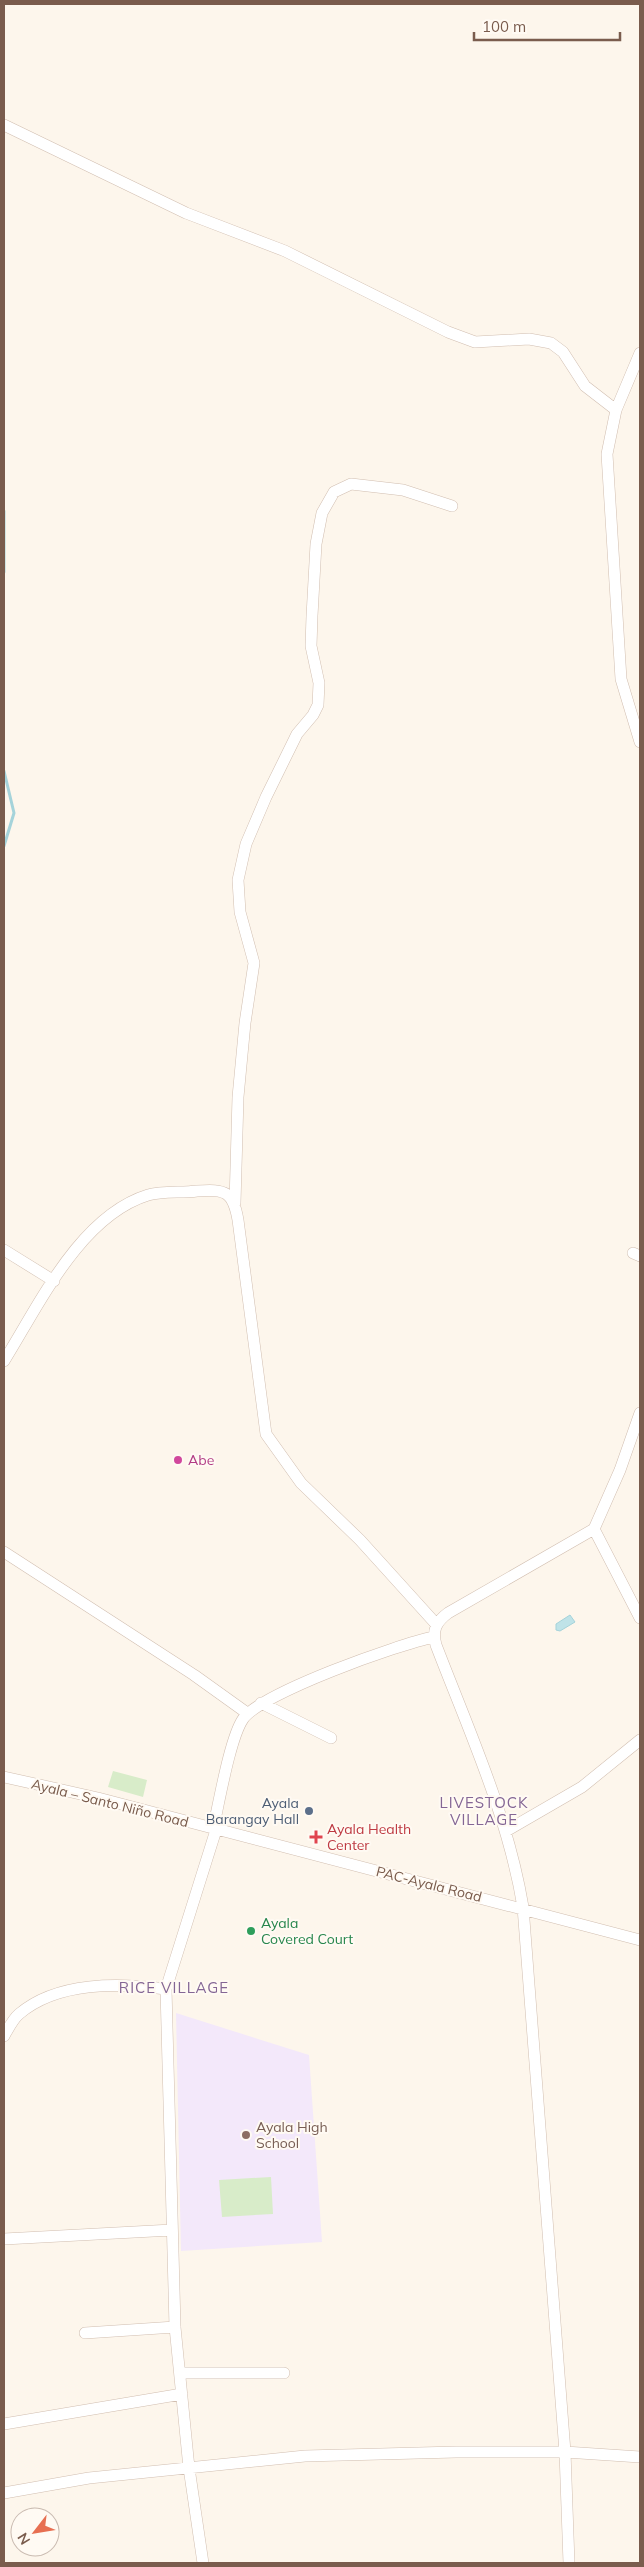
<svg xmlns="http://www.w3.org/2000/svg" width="644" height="2567" font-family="Mulish,sans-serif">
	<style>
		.education { fill: #f3e8fa }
		.green { fill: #d8ecc9 }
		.water { fill: #bfe3e8; stroke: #a5d3da }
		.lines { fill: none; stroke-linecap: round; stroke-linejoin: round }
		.stream { stroke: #a5d3da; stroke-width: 3 }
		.minor-casing { stroke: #d1beb0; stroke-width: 12 }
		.minor { stroke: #fff; stroke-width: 11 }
		.hotel-dot { fill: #d1479c; stroke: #fffaf3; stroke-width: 2 }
		.service-dot { fill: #5c6f8a; stroke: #fffaf3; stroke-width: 2 }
		.health-dot { fill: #e0444e; stroke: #fffaf3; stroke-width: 2 }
		.leisure-dot { fill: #2e9e5b; stroke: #fffaf3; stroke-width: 2 }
		.education-dot { fill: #8d6e63; stroke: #fffaf3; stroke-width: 2 }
		.labels { text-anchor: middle; stroke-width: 4; stroke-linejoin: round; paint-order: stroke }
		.hotel-label { font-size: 14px; fill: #b23c85; stroke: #fffaf3; text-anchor: start }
		.street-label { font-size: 14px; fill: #7a5c4d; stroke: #fffaf3 }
		.service-label { font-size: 14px; fill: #4e5e75; stroke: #fffaf3; text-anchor: end }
		.health-label { font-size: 14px; fill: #be3a42; stroke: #fffaf3; text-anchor: start }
		.leisure-label { font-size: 14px; fill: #27864d; stroke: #fffaf3; text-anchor: start }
		.education-label { font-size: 14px; fill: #785e54; stroke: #fffaf3; text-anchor: start }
		.neighbourhood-label { font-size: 15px; letter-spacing: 1px; fill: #846695; stroke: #fffaf3 }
	</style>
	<rect width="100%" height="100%" fill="#fdf6ec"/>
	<path class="education" d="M 176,2013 L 309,2055 L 322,2242 L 181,2251 Z"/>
	<path class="green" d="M 113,1771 L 147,1780 L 143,1797 L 108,1787 Z
		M 271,2177 L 273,2214 L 222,2217 L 219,2180 Z"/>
	<path class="water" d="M 570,1615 L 575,1622 L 560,1631 L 556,1630 L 556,1624 Z"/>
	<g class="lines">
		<path class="stream" d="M 4,511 L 4,572
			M 4,771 L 14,813 L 4,846"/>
		<defs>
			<path id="minor" d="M 4,125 L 186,213 L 285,251 L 448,332 L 475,342 L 529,339 L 551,343 L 563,352 L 585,386 L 616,410
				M 640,353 L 616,410 L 607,454 L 621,679 L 640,742
				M 235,1203 L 238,1097 L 245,1023 L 254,963 L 240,912 L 238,880 L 246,844 L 266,797 L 297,734 L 313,715 L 318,705 L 319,683 L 311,646 L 312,616 L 316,544 L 322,513 L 334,492 L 351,484 L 403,490 L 452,506
				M 4,1250 L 54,1281
				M 633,1253 L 640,1256
				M 4,1361 C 39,1305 80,1216 148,1195 C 162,1191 182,1193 197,1191 C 225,1189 233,1191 238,1220 L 266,1434 L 301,1483 L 360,1540 L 436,1624
				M 594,1529 L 640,1618
				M 4,1552 L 194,1675 L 247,1713
				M 261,1703 L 331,1738
				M 4,1777 L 98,1798 L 640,1940
				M 213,1829 C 219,1803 230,1738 243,1719 C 261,1693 399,1644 434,1637
				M 506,1831 L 582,1787 L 640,1740
				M 4,2036 C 8,2029 13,2019 19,2014 C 58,1981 119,1983 166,1989
				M 4,2239 L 172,2230
				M 85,2333 L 175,2327
				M 181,2373 L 284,2373
				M 4,2424 L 182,2394
				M 4,2493 L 89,2478 L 305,2456 L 456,2452 L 565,2452 L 640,2457
				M 203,2563 L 189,2468 L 175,2327 L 166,1989 L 216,1830
				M 569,2563 L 565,2452 L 523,1907 C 508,1816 469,1731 436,1645 C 432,1630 436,1622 448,1613 L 594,1529 L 620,1470 L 640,1413"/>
		</defs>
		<use href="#minor" class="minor-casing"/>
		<use href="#minor" class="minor"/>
	</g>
	<circle class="hotel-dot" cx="178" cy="1460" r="5"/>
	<circle class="service-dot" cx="309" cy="1811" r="5"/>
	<path class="health-dot" d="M313.5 1829.5h5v5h5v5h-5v5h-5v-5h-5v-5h5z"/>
	<circle class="leisure-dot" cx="251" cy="1931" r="5"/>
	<circle class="education-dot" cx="246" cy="2135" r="5"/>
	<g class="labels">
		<g class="hotel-label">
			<text x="188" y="1465">Abe</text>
		</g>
		<g class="street-label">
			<text transform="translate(110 1803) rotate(14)" y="5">Ayala – Santo Niño Road</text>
			<text transform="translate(429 1884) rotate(14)" y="5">PAC-Ayala Road</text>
		</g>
		<g class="service-label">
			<text x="299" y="1808">Ayala<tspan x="299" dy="16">Barangay Hall</tspan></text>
		</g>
		<g class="health-label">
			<text x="327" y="1834">Ayala Health<tspan x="327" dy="16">Center</tspan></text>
		</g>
		<g class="leisure-label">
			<text x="261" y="1928">Ayala<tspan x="261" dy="16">Covered Court</tspan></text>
		</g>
		<g class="education-label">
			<text x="256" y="2132">Ayala High<tspan x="256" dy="16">School</tspan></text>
		</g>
		<g class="neighbourhood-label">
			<text x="484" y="1808">LIVESTOCK<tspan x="484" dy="17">VILLAGE</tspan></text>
			<text x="174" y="1993">RICE VILLAGE</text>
		</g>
	</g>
	<rect width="644" height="2567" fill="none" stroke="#7a5c4d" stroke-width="10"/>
	<g transform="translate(35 2532) rotate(239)"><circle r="24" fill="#fffaf3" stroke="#cabbb1"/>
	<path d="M0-4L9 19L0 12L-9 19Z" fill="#e76f51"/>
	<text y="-8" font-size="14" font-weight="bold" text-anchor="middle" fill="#7a5c4d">N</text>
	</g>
	<path d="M474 32v8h146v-8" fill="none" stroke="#7a5c4d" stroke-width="2.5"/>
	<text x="482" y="32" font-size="15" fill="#7a5c4d" stroke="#fffaf3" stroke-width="4" paint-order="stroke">100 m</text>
</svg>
